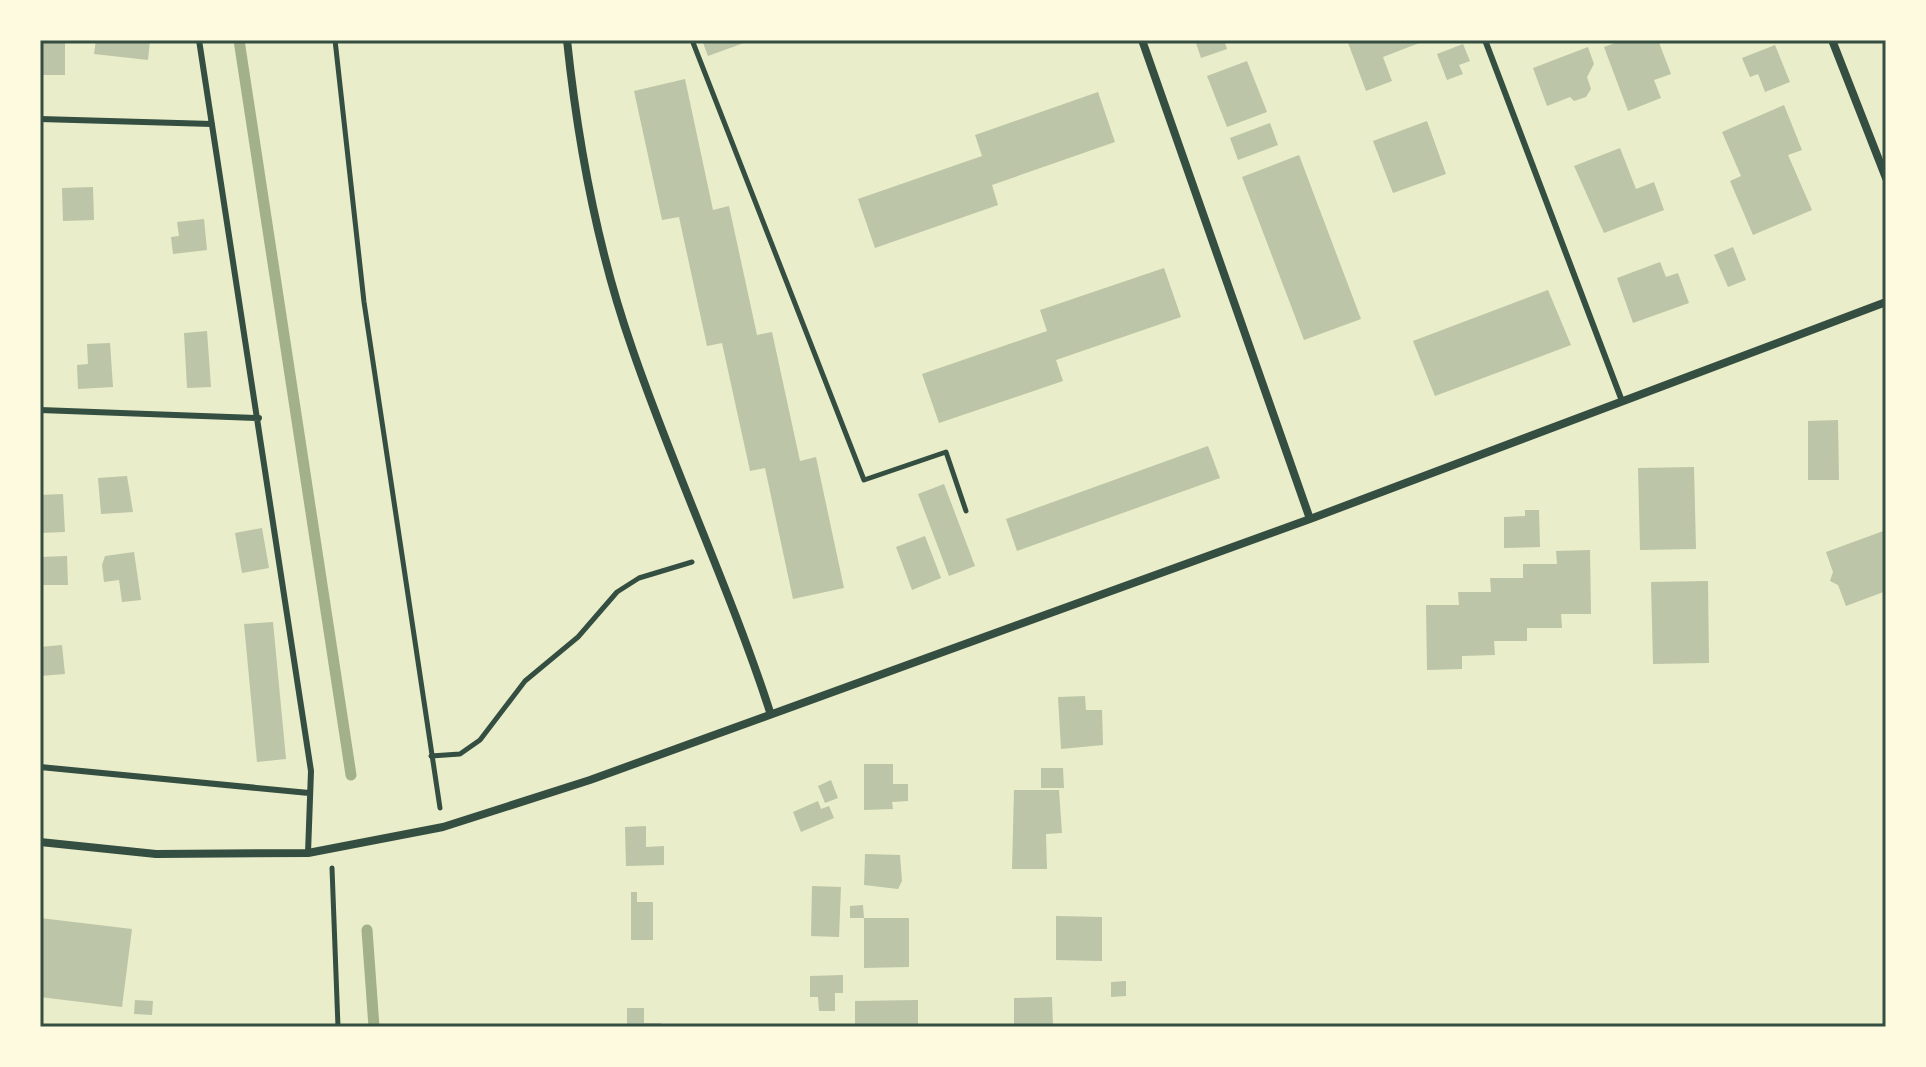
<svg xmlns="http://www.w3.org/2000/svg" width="1926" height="1067" font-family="Lato,sans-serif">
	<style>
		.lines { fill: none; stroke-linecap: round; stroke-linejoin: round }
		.stream { stroke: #a3b18a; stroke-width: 11 }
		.building { fill: #bcc5a7 }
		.path { stroke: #344e41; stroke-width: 5 }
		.service { stroke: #344e41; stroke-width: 6 }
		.minor { stroke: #344e41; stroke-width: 8 }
		.neatline { fill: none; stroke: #344e41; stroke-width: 3 }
	</style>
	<rect width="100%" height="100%" fill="#e9edc9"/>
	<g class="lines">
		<path class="stream" d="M 239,40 L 351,775
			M 367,930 L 374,1027"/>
	</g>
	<path class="building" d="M 40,40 L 65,40 L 65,75 L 40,75 Z
		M 96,40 L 150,40 L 148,60 L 94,54 Z
		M 702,40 L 752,40 L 708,56 Z
		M 1195,40 L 1224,40 L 1227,49 L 1201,58 Z
		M 1347,40 L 1427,40 L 1383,57 L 1392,81 L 1366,91 Z
		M 1623,40 L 1658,40 L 1671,74 L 1654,80 L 1661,98 L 1628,111 L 1604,47 Z
		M 1463,44 L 1470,61 L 1459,65 L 1463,74 L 1447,80 L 1437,54 Z
		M 1775,45 L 1790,82 L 1765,92 L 1758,74 L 1750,77 L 1742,58 Z
		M 1588,47 L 1594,64 L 1587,77 L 1591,89 L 1586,97 L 1574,101 L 1570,97 L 1547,106 L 1533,68 Z
		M 1247,61 L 1267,112 L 1227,127 L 1207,76 Z
		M 685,79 L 713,210 L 729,206 L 757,335 L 772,332 L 800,461 L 816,457 L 844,588 L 793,599 L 765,468 L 750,471 L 722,343 L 707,346 L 679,217 L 662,220 L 634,91 Z
		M 1098,92 L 1115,142 L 992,185 L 998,205 L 875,248 L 858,199 L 982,156 L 975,135 Z
		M 1784,105 L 1802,150 L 1788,155 L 1812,210 L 1753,235 L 1730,181 L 1741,176 L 1722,132 Z
		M 1427,121 L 1446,174 L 1393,193 L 1373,141 Z
		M 1270,123 L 1278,145 L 1238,160 L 1230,138 Z
		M 1620,148 L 1636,189 L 1654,182 L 1664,210 L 1604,233 L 1574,166 Z
		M 1299,155 L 1361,319 L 1304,340 L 1242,177 Z
		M 93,187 L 94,220 L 63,221 L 62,188 Z
		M 204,219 L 207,250 L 173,254 L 171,237 L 179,236 L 177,222 Z
		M 1733,247 L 1746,280 L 1728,287 L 1714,255 Z
		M 1660,262 L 1666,277 L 1678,273 L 1689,303 L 1633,323 L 1617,278 Z
		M 1164,268 L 1181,317 L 1056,360 L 1063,381 L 939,423 L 922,374 L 1047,331 L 1040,310 Z
		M 1548,290 L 1571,345 L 1435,396 L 1413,341 Z
		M 207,331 L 211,387 L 187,388 L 184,333 Z
		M 110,343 L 113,387 L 78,389 L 77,365 L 88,364 L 87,344 Z
		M 1838,420 L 1839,480 L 1808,480 L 1808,421 Z
		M 1208,446 L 1220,478 L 1017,551 L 1006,519 Z
		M 1694,467 L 1696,549 L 1640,550 L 1638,468 Z
		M 127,476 L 133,512 L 101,514 L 98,478 Z
		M 944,484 L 975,566 L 949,576 L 918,494 Z
		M 63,494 L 65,532 L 40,533 L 40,495 Z
		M 1525,510 L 1539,510 L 1540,547 L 1504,548 L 1504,517 L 1525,516 Z
		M 262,528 L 269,568 L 242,573 L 235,533 Z
		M 1886,530 L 1886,591 L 1846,606 L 1838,585 L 1830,581 L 1833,572 L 1826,552 Z
		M 925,536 L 941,578 L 912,590 L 896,547 Z
		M 1590,550 L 1591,614 L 1561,614 L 1562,628 L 1527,628 L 1527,641 L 1494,641 L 1495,655 L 1462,656 L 1462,669 L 1427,670 L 1426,605 L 1459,605 L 1458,592 L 1491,592 L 1490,578 L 1523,578 L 1523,564 L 1557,564 L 1556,551 Z
		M 134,552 L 141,600 L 122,602 L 119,580 L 104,582 L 102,565 L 105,556 Z
		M 67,556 L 68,585 L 40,585 L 40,557 Z
		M 1708,581 L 1709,663 L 1653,664 L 1651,582 Z
		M 273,622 L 286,759 L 257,762 L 244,624 Z
		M 62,645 L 65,674 L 40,676 L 40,647 Z
		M 1085,696 L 1086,710 L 1102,710 L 1103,745 L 1061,749 L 1058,697 Z
		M 864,764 L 893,764 L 893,784 L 908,784 L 908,801 L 892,802 L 893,809 L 864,810 Z
		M 1041,768 L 1063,768 L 1064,788 L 1041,788 Z
		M 831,780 L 838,798 L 825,803 L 818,786 Z
		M 1014,790 L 1059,790 L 1062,833 L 1046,834 L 1047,869 L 1012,869 Z
		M 818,801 L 821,809 L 829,806 L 834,818 L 801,832 L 793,812 Z
		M 646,826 L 646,847 L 664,846 L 664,865 L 626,866 L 625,827 Z
		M 865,854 L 900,855 L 902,881 L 898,889 L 864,885 Z
		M 812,886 L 841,887 L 839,937 L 811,936 Z
		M 631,892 L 637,892 L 637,902 L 653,902 L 653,940 L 631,940 Z
		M 863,905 L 864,918 L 850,918 L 850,906 Z
		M 1056,916 L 1102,917 L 1102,961 L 1056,960 Z
		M 40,918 L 132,929 L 122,1007 L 40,997 Z
		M 864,918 L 909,918 L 909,967 L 864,968 Z
		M 843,975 L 843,993 L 835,993 L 835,1011 L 819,1011 L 818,997 L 810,997 L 810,976 Z
		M 1126,981 L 1126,996 L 1111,997 L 1111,982 Z
		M 1052,997 L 1053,1027 L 1014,1027 L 1014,998 Z
		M 135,1000 L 153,1001 L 152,1015 L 134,1014 Z
		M 918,1000 L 918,1027 L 855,1027 L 855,1001 Z
		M 627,1008 L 644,1008 L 644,1023 L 661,1023 L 661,1027 L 627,1027 Z"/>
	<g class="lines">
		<path class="path" d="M 335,40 L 364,302 L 440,808
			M 692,40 L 864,480 L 946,452 L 966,511
			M 431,756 L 460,754 L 480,740 L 525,681 L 578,637 L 617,592 L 639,578 L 692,562
			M 332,868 L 338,1027"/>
		<path class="service" d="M 199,40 L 311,771 L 308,853
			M 1485,40 L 1622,401
			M 40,119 L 212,124
			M 40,410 L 259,418
			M 40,767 L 309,793"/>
		<path class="minor" d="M 567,40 C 578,145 597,248 632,348 C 674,471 730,589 770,712
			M 1142,40 L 1310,519
			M 1832,40 L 1886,178
			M 40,842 L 156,854 L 308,853 L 443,827 L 590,780 L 1310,519 L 1886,302"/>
	</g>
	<rect width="1926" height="1067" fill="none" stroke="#fefae0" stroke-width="84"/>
	<rect x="42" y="42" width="1842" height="983" class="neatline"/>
</svg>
